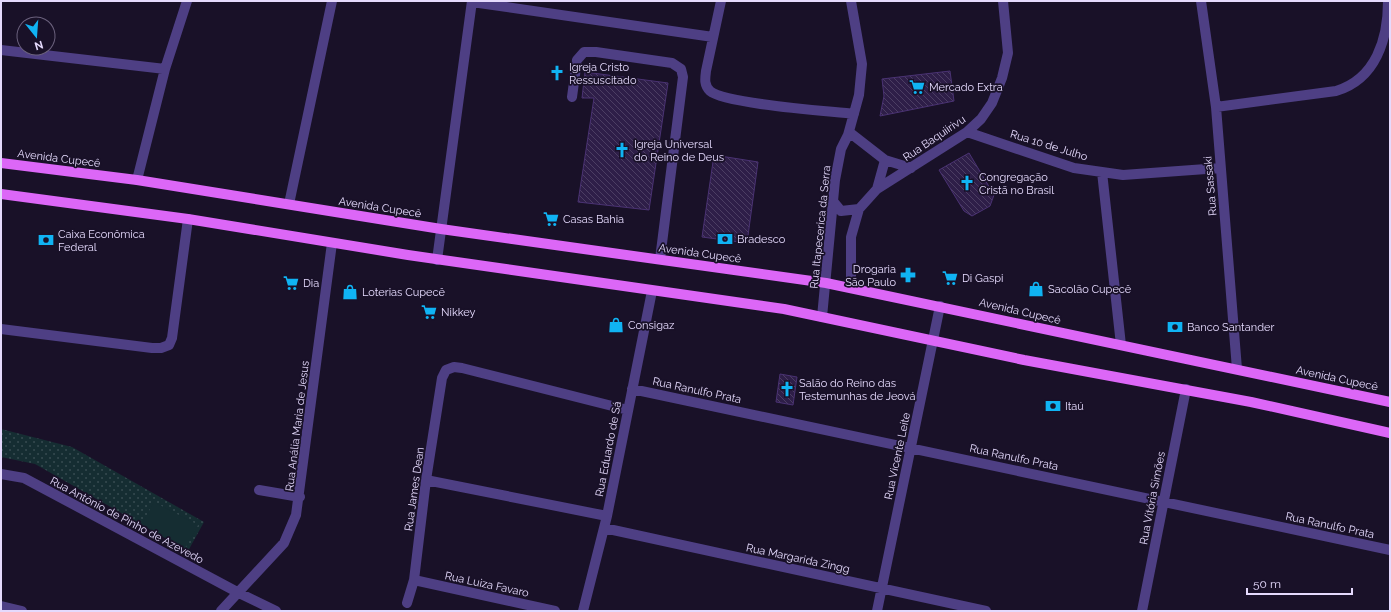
<svg xmlns="http://www.w3.org/2000/svg" width="1391" height="612" font-family="Raleway,sans-serif">
	<style>
		.green { fill: url(#green-dots) }
		.pitch { fill: #152d32 }
		.building { fill: url(#building-back-hatch); stroke: #4a3273 }
		.lines { fill: none; stroke-linecap: round; stroke-linejoin: round }
		.minor { stroke: #4e3f84; stroke-width: 10 }
		.major { stroke: #dc67f7; stroke-width: 10 }
		.labels { text-anchor: middle; stroke-width: 3.5; stroke-linejoin: round; paint-order: stroke }
		.poi-label { font-size: 11px; fill: #e5dafd; stroke: #191128; text-anchor: start }
		.street-label { font-size: 11px; fill: #e5dafd; stroke: #191128 }
	</style>
	<defs>
		<pattern id="green-dots" width="8" height="8" patternUnits="userSpaceOnUse"><rect width="8" height="8" fill="#152d32"/><path d="M2 2h.1M6 6h.1" fill="none" stroke="#374b51" stroke-width="1.8" stroke-linecap="round"/></pattern>
		<pattern id="building-back-hatch" width="6" height="6" patternUnits="userSpaceOnUse"><rect width="6" height="6" fill="#2e1e48"/><path d="M-1 5l2 2M0 0l6 6M5-1l2 2" fill="none" stroke="#4c3e63"/></pattern>
	</defs>
	<rect width="100%" height="100%" fill="#191128"/>
	<path class="green" d="M 1,429 L 72,447 L 204,522 L 188,551 L 35,464 L 1,457 Z"/>
	<path class="pitch" d="M 154,502 L 198,525 L 186,547 L 142,524 Z"/>
	<path class="building" d="M 950,71 L 954,101 L 880,116 L 884,96 L 882,79 Z
		M 585,72 L 668,83 L 649,210 L 578,202 L 594,98 L 582,98 Z
		M 969,153 L 994,195 L 990,206 L 972,216 L 964,211 L 939,170 Z
		M 714,155 L 758,162 L 747,243 L 702,237 Z
		M 780,374 L 797,377 L 793,405 L 776,402 Z"/>
	<g class="lines">
		<path class="minor" d="M 721,1 L 706,71 C 705,79 704,85 710,91 C 725,104 829,111 854,114
			M 1201,1 L 1216,107 L 1237,369
			M 472,2 L 713,37
			M 1,50 L 165,69
			M 572,97 L 577,60 L 584,52 L 596,52 L 672,63 L 681,69 L 683,77 L 660,259
			M 1216,107 L 1336,91 C 1376,79 1388,39 1388,1
			M 849,132 L 885,160 L 911,168
			M 967,132 L 1074,168 L 1123,175 L 1220,168
			M 1102,172 L 1121,345
			M 137,180 L 165,69 L 187,1
			M 877,189 L 885,160
			M 832,200 L 841,211 L 859,209
			M 289,204 L 332,1
			M 437,260 L 472,1
			M 851,288 L 851,237 L 859,209 L 877,189 L 967,132 L 981,119 L 992,103 L 1002,78 L 1008,53 L 1003,1
			M 822,317 L 835,180 L 841,149 L 848,135 L 859,95 L 862,64 L 851,1
			M 1,329 L 152,348 L 161,348 L 169,345 L 172,338 L 188,219
			M 632,389 L 1390,550
			M 1,474 L 24,478 L 239,593 L 276,611
			M 426,480 L 607,516
			M 259,490 L 300,497
			M 604,528 L 986,611
			M 414,580 L 555,611
			M 407,603 L 414,580 L 426,480 L 442,378 L 446,370 L 454,367 L 462,368 L 628,410
			M 1,606 L 22,611
			M 221,611 L 284,543 L 296,515 L 332,243
			M 583,611 L 607,516 L 652,291
			M 877,611 L 940,306
			M 1142,611 L 1186,389"/>
		<path class="major" d="M 1,163 L 137,180 L 441,229 L 826,283 L 1390,402
			M 1,194 L 188,219 L 408,255 L 784,309 L 1024,360 L 1251,402 L 1390,433"/>
	</g>
	<defs>
		<symbol id="church-bare" viewBox="-9 -9 18 18"><path d="M-1.2-6h2.4v3.5h3.3v2.4h-3.3V6h-2.4V-.1h-3.3v-2.4h3.3Z" fill="#10b3f3" stroke="#191128" stroke-width="2.5" paint-order="stroke"/></symbol>
		<symbol id="supermarket-bare" viewBox="-9 -9 18 18"><path d="M-6-5.5h2.5l.6 2H6L4.5 2H-2.5L-4.4-4H-6ZM-1.5 3.2a1.3 1.3 0 1 0 .1 0ZM3 3.2a1.3 1.3 0 1 0 .1 0Z" fill="#10b3f3" stroke="#191128" stroke-width="2.5" paint-order="stroke"/></symbol>
		<symbol id="bank-bare" viewBox="-9 -9 18 18"><path d="M-6-4H6V4H-6ZM0-2.3a2.3 2.3 0 1 0 0 4.6a2.3 2.3 0 1 0 0-4.6Z" fill="#10b3f3" stroke="#191128" stroke-width="2.5" paint-order="stroke"/></symbol>
		<symbol id="pharmacy-bare" viewBox="-9 -9 18 18"><path d="M-2-6h4v4h4v4h-4v4h-4v-4h-4v-4h4Z" fill="#10b3f3" stroke="#191128" stroke-width="2.5" paint-order="stroke"/></symbol>
		<symbol id="shop-bare" viewBox="-9 -9 18 18"><path d="M-5-2.5h2.3a2.7 3.5 0 0 1 5.4 0H5L5.5 6h-11ZM-1.5-2.5h3a1.5 2.3 0 0 0-3 0Z" fill="#10b3f3" stroke="#191128" stroke-width="2.5" paint-order="stroke"/></symbol>
	</defs>
	<g fill-rule="evenodd">
		<use href="#church-bare" x="546" y="62" width="22" height="22"/>
		<use href="#supermarket-bare" x="906" y="76" width="22" height="22"/>
		<use href="#church-bare" x="611" y="139" width="22" height="22"/>
		<use href="#church-bare" x="956" y="172" width="22" height="22"/>
		<use href="#supermarket-bare" x="540" y="208" width="22" height="22"/>
		<use href="#bank-bare" x="714" y="228" width="22" height="22"/>
		<use href="#bank-bare" x="35" y="229" width="22" height="22"/>
		<use href="#pharmacy-bare" x="897" y="264" width="22" height="22"/>
		<use href="#supermarket-bare" x="939" y="267" width="22" height="22"/>
		<use href="#supermarket-bare" x="280" y="272" width="22" height="22"/>
		<use href="#shop-bare" x="1025" y="278" width="22" height="22"/>
		<use href="#shop-bare" x="339" y="281" width="22" height="22"/>
		<use href="#supermarket-bare" x="418" y="301" width="22" height="22"/>
		<use href="#shop-bare" x="605" y="314" width="22" height="22"/>
		<use href="#bank-bare" x="1164" y="316" width="22" height="22"/>
		<use href="#church-bare" x="776" y="378" width="22" height="22"/>
		<use href="#bank-bare" x="1042" y="395" width="22" height="22"/>
	</g>
	<g class="labels">
		<g class="poi-label">
			<text x="569" y="71">Igreja Cristo<tspan x="569" dy="13">Ressuscitado</tspan></text>
			<text x="929" y="91">Mercado Extra</text>
			<text x="634" y="148">Igreja Universal<tspan x="634" dy="13">do Reino de Deus</tspan></text>
			<text x="979" y="181">Congregação<tspan x="979" dy="13">Cristã no Brasil</tspan></text>
			<text x="563" y="223">Casas Bahia</text>
			<text x="58" y="238">Caixa Econômica<tspan x="58" dy="13">Federal</tspan></text>
			<text x="737" y="243">Bradesco</text>
			<text x="896" y="273" text-anchor="end">Drogaria<tspan x="896" dy="13">São Paulo</tspan></text>
			<text x="962" y="282">Di Gaspi</text>
			<text x="303" y="287">Dia</text>
			<text x="1048" y="293">Sacolão Cupecê</text>
			<text x="362" y="296">Loterias Cupecê</text>
			<text x="441" y="316">Nikkey</text>
			<text x="628" y="329">Consigaz</text>
			<text x="1187" y="331">Banco Santander</text>
			<text x="799" y="387">Salão do Reino das<tspan x="799" dy="13">Testemunhas de Jeová</tspan></text>
			<text x="1065" y="410">Itaú</text>
		</g>
		<g class="street-label">
			<text transform="translate(934 138) rotate(-34)" y="4">Rua Baquiirivu</text>
			<text transform="translate(1049 145) rotate(17)" y="4">Rua 10 de Julho</text>
			<text transform="translate(59 158) rotate(7)" y="4">Avenida Cupecê</text>
			<text transform="translate(1210 186) rotate(-95)" y="4">Rua Sassaki</text>
			<text transform="translate(380 207) rotate(9)" y="4">Avenida Cupecê</text>
			<text transform="translate(820 227) rotate(-84)" y="4">Rua Itapecerica da Serra</text>
			<text transform="translate(700 253) rotate(8)" y="4">Avenida Cupecê</text>
			<text transform="translate(1020 311) rotate(13)" y="4">Avenida Cupecê</text>
			<text transform="translate(1337 378) rotate(12)" y="4">Avenida Cupecê</text>
			<text transform="translate(697 390) rotate(12)" y="4">Rua Ranulfo Prata</text>
			<text transform="translate(297 426) rotate(-83)" y="4">Rua Anália Maria de Jesus</text>
			<text transform="translate(608 449) rotate(-79)" y="4">Rua Eduardo de Sá</text>
			<text transform="translate(897 456) rotate(-78)" y="4">Rua Vicente Leite</text>
			<text transform="translate(1014 457) rotate(12)" y="4">Rua Ranulfo Prata</text>
			<text transform="translate(414 489) rotate(-82)" y="4">Rua James Dean</text>
			<text transform="translate(1152 498) rotate(-79)" y="4">Rua Vitória Simões</text>
			<text transform="translate(127 520) rotate(28)" y="4">Rua Antônio de Pinho de Azevedo</text>
			<text transform="translate(1330 525) rotate(12)" y="4">Rua Ranulfo Prata</text>
			<text transform="translate(798 558) rotate(12)" y="4">Rua Margarida Zingg</text>
			<text transform="translate(487 584) rotate(12)" y="4">Rua Luiza Favaro</text>
		</g>
	</g>
	<rect width="1391" height="612" fill="none" stroke="#e5dafd" stroke-width="4"/>
	<g transform="translate(36 36) rotate(163)"><circle r="19" fill="#191128" stroke="#6b617d"/>
	<path d="M0-3L7 15L0 10L-7 15Z" fill="#10b3f3"/>
	<text y="-6" font-size="11" font-weight="bold" text-anchor="middle" fill="#e5dafd">N</text>
	</g>
	<path d="M1247 588v6h105v-6" fill="none" stroke="#e5dafd" stroke-width="2"/>
	<text x="1253" y="588" font-size="12" fill="#e5dafd" stroke="#191128" stroke-width="3" paint-order="stroke">50 m</text>
</svg>
